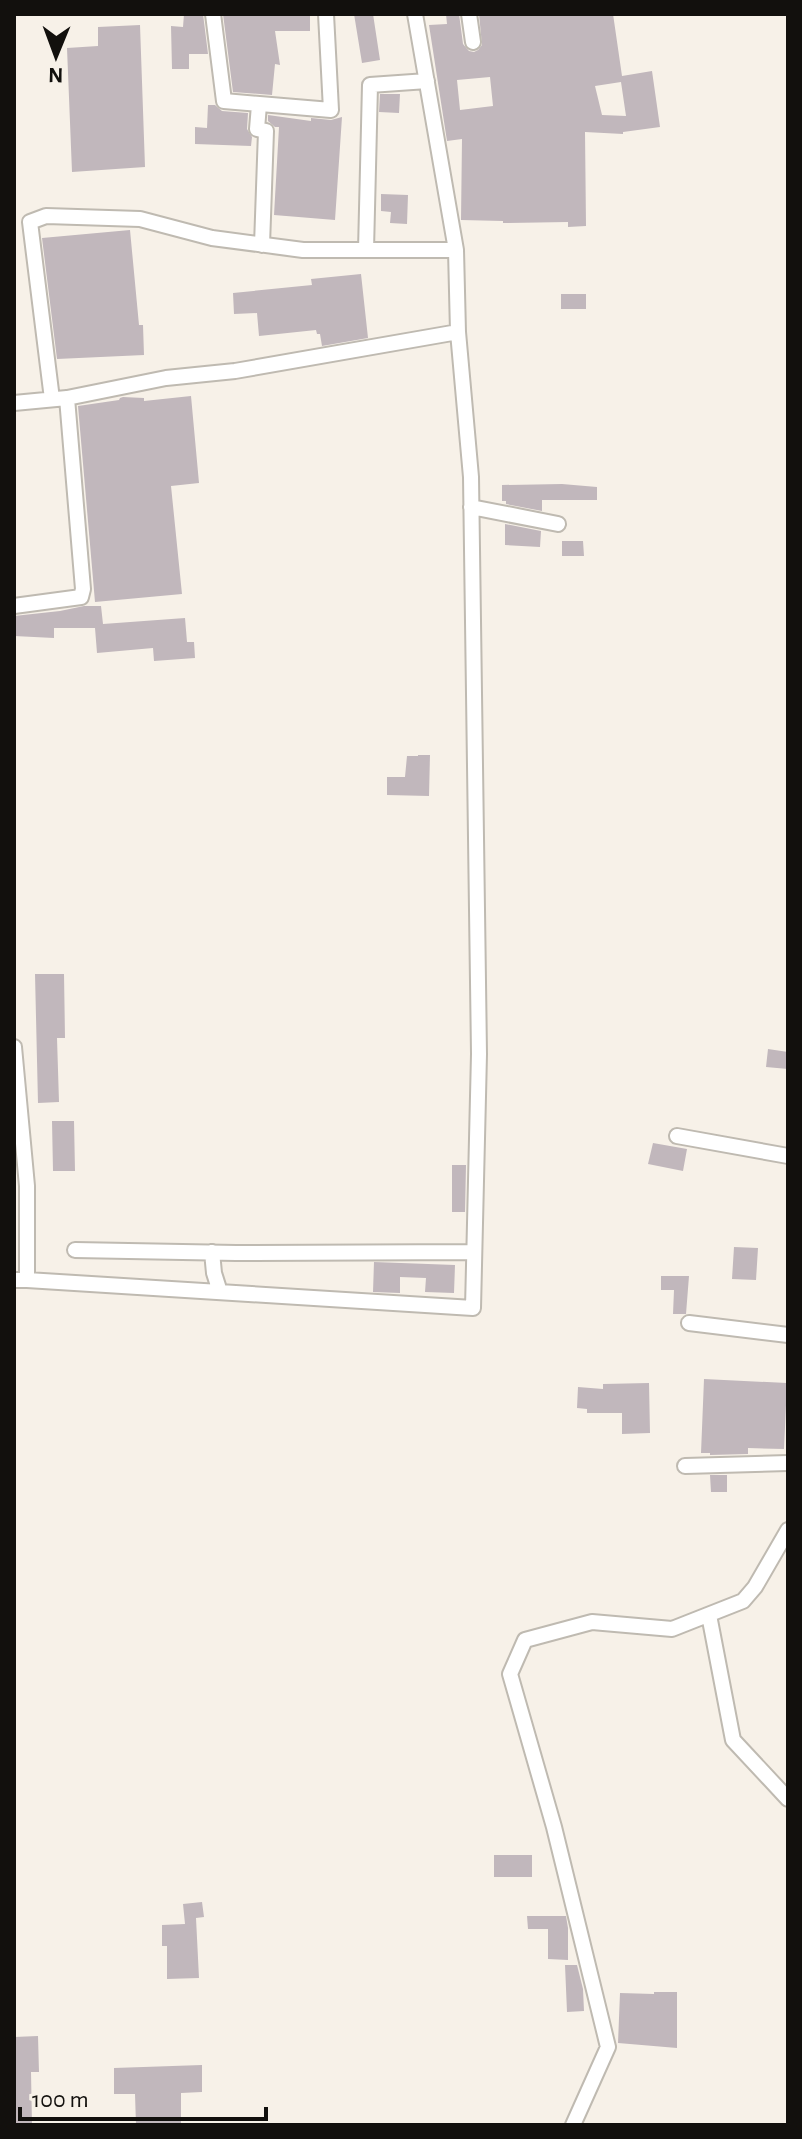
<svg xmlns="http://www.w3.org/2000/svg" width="802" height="2139" font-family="'Alegreya Sans',sans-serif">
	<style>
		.building { fill: #c1b7bc; fill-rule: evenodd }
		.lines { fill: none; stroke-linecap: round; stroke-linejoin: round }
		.minor-casing { stroke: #bfbab1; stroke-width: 18 }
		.minor { stroke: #fff; stroke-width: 14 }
	</style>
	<rect width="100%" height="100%" fill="#f7f1e8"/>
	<path class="building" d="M 184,14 L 203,14 L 208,54 L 189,54 L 189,69 L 172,69 L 171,26 L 183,27 Z
		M 223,14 L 310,14 L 310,31 L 275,31 L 280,65 L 275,64 L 272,95 L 233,92 Z
		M 354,14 L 373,14 L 380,60 L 362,63 Z
		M 446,14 L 459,14 L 463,44 L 469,51 L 474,52 L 478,50 L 482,45 L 479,14 L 613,14 L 622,76 L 652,71 L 660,127 L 623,132 L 623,134 L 585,132 L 586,226 L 568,227 L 568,222 L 503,223 L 503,221 L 461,220 L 462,139 L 447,141 L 429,25 L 447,24 ZM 490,77 L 493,106 L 460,110 L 457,80 ZM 621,82 L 626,116 L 602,115 L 595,86 Z
		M 140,25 L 145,167 L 72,172 L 67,48 L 98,46 L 98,27 Z
		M 380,94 L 400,94 L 399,113 L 379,112 Z
		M 208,105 L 215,105 L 222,111 L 248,113 L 247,129 L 252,137 L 251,146 L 195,144 L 195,127 L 207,128 Z
		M 268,115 L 311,121 L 311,118 L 331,120 L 342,117 L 335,220 L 274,215 L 279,127 L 275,127 L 268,121 Z
		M 381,194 L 408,195 L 407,224 L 390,223 L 391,212 L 381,211 Z
		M 130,230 L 139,325 L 143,325 L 144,355 L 57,359 L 42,238 Z
		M 361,274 L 368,338 L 322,346 L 320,334 L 317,334 L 316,330 L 259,336 L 257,313 L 234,314 L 233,293 L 312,285 L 311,279 Z
		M 561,294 L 586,294 L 586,309 L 561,309 Z
		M 191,396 L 199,483 L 171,486 L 182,594 L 95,602 L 78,406 L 119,400 L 120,398 L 123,397 L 144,398 L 144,401 Z
		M 562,484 L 597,487 L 597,500 L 542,500 L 542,511 L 506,504 L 506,501 L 502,501 L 502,485 Z
		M 505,524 L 541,531 L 540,547 L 505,545 Z
		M 562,541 L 583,541 L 584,556 L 562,556 Z
		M 84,606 L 101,606 L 103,624 L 185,618 L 187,642 L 194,642 L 195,658 L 154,661 L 153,648 L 97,653 L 95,628 L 54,628 L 54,638 L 14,636 L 14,616 L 60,611 Z
		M 418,755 L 430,755 L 429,796 L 387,795 L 387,777 L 405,777 L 407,756 L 418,756 Z
		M 35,974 L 64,974 L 65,1038 L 57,1038 L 59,1102 L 38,1103 Z
		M 768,1049 L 788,1052 L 788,1069 L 766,1067 Z
		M 52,1121 L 74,1121 L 75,1171 L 53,1171 Z
		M 653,1143 L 687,1149 L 683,1171 L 648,1164 Z
		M 452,1165 L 466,1165 L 465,1212 L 452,1212 Z
		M 734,1247 L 758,1248 L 756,1280 L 732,1279 Z
		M 374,1262 L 455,1265 L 454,1293 L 425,1292 L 426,1278 L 400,1277 L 400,1293 L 373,1292 Z
		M 661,1276 L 689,1276 L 686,1314 L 673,1314 L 674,1290 L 661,1290 Z
		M 704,1379 L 787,1383 L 784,1449 L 748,1448 L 748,1454 L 710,1455 L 710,1453 L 701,1453 Z
		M 649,1383 L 650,1433 L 622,1434 L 622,1413 L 587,1413 L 587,1409 L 577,1408 L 578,1387 L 603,1389 L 603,1384 Z
		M 710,1475 L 727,1475 L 727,1492 L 711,1492 Z
		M 494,1855 L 532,1855 L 532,1877 L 494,1877 Z
		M 202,1902 L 204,1917 L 196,1918 L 199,1978 L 167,1979 L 167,1946 L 162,1946 L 162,1925 L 185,1924 L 183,1904 Z
		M 527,1916 L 566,1916 L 568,1928 L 568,1960 L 548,1959 L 548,1929 L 528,1929 Z
		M 565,1965 L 577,1965 L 583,1989 L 584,2011 L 567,2012 Z
		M 654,1992 L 677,1992 L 677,2048 L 618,2043 L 620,1993 L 654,1994 Z
		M 38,2036 L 39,2072 L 31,2072 L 32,2125 L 14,2125 L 14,2037 Z
		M 202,2065 L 202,2092 L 181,2093 L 181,2125 L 136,2125 L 135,2094 L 114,2094 L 114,2068 Z"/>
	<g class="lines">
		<defs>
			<path id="minor" d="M 213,14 L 224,101 L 331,110 L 326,14
				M 469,14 L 473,42
				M 259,105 L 257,129 L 266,131 L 262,245
				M 366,250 L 370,85 L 427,81
				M 52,399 L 30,222 L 46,216 L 140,219 L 212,238 L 303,250 L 456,250
				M 14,403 L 67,398 L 166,378 L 235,371 L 458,332 L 456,250 L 415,14
				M 471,507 L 558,524
				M 14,606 L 81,597 L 83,589 L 67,398
				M 14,1047 L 27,1186 L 27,1280 L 14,1280
				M 677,1136 L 788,1156
				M 75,1250 L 236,1253 L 474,1252
				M 212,1252 L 214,1273 L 220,1292
				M 27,1280 L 473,1308 L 479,1054 L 471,477 L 458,332
				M 689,1323 L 788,1335
				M 685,1466 L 788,1463
				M 709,1615 L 733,1740 L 788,1799
				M 573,2125 L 608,2047 L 554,1827 L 510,1674 L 525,1640 L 592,1622 L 672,1629 L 743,1601 L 755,1587 L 788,1530"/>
		</defs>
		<use href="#minor" class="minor-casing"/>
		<use href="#minor" class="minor"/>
	</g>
	<rect width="802" height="2139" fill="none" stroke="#12100d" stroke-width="32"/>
	<g transform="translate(56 56) rotate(181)" stroke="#f7f1e8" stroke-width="6" paint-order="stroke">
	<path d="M0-6L14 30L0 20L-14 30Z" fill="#12100d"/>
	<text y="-12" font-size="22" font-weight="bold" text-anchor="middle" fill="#12100d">N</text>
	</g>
	<path d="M20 2107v12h246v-12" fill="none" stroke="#12100d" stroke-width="4"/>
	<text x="32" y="2107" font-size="24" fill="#12100d" stroke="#f7f1e8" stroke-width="6" paint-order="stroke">100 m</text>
</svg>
